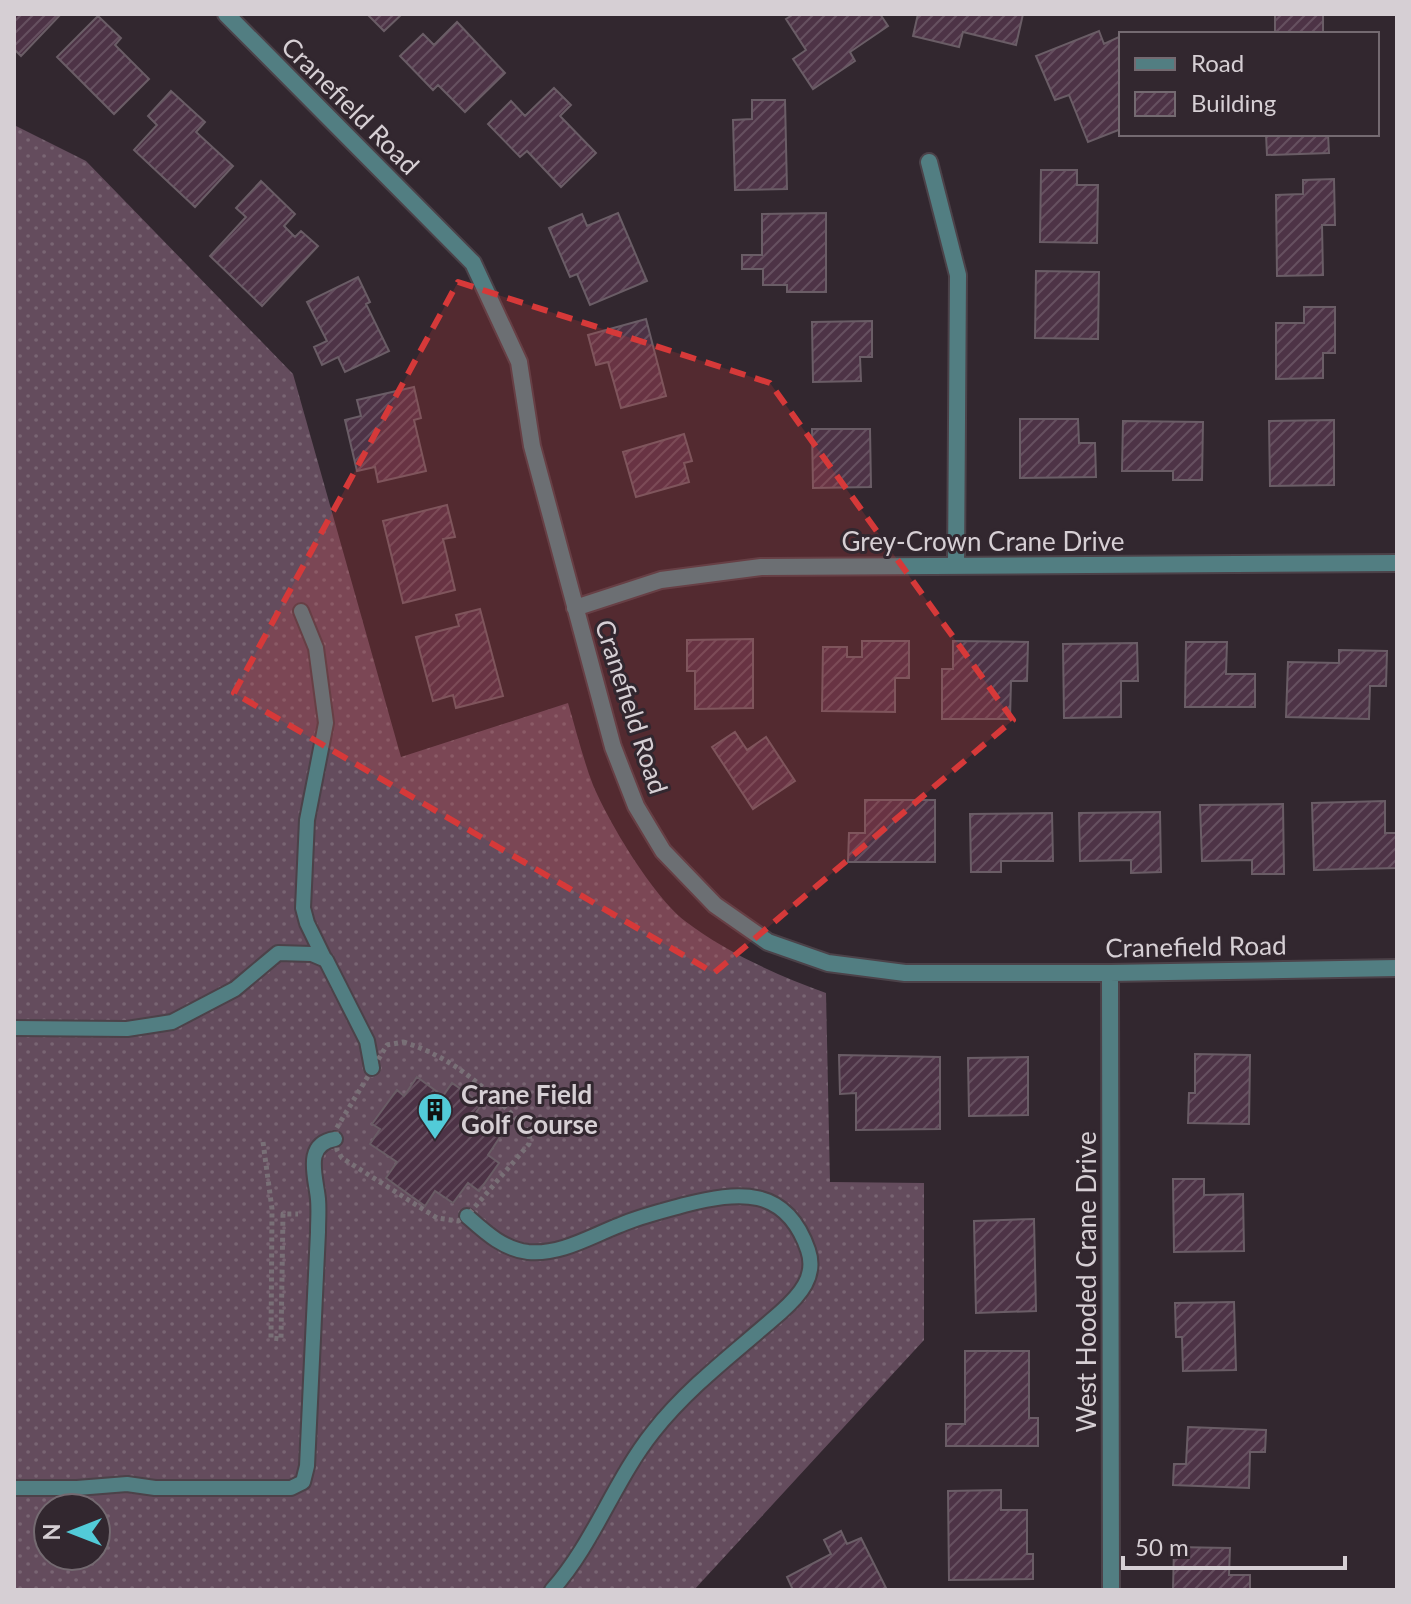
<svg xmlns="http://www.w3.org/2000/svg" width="1411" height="1604" font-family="Lato,sans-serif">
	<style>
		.grass { fill: url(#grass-dots); fill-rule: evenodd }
		.building { fill: url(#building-hatch); stroke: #6a5d66; stroke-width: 2 }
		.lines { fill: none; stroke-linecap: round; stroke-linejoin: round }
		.lane-casing { stroke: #4c4249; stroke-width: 18 }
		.street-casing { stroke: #4c4249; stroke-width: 20 }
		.path { stroke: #797077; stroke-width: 5; stroke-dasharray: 4 4; stroke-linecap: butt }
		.lane { stroke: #527e82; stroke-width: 14 }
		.street { stroke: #527e82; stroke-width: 16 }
		.marked { fill: #d63939; fill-opacity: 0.2; stroke: #d63939; stroke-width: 6; stroke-dasharray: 16 10; stroke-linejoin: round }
		.labels { text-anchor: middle; stroke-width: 6; stroke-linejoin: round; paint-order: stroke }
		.street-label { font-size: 26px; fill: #d6cfd4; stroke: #32272f }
		.poi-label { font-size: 26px; font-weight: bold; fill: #d6cfd4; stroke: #32272f; text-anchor: start }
	</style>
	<defs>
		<pattern id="grass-dots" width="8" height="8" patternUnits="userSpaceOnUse" patternTransform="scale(2)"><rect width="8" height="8" fill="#644c5d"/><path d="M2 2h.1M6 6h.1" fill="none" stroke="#796573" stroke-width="1.8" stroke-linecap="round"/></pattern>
		<pattern id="building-hatch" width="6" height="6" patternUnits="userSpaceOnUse" patternTransform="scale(2)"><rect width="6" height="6" fill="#4d3346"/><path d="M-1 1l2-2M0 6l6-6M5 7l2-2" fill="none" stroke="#665060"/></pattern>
	</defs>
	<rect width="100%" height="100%" fill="#32272f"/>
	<path class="grass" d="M 14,125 L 86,161 L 293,374 L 401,757 L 568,703 C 576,730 583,759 593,785 C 609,823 653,896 685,921 C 727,953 777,975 826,993 L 830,1182 L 924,1183 L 924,1340 L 694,1590 L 14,1590 ZM 48,1508 L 96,1508 L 96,1556 L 48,1556 Z"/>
	<path class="building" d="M 14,14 L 61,14 L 21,56 L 14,49 Z
		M 367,14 L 402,14 L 384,31 Z
		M 794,14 L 880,14 L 888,26 L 850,52 L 855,61 L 813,89 L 793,59 L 806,50 L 786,19 Z
		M 918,14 L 1023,14 L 1016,45 L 963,32 L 959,47 L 913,36 Z
		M 1275,14 L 1323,14 L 1323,34 L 1275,34 Z
		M 98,16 L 121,38 L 115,45 L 149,79 L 114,114 L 57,57 Z
		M 457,22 L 505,73 L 465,112 L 438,85 L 433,90 L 400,56 L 423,34 L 434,45 Z
		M 1099,31 L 1104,44 L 1121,36 L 1121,71 L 1119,72 L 1121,129 L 1088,142 L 1069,95 L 1055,100 L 1036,56 Z
		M 554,88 L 571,105 L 560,116 L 596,153 L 561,187 L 527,151 L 520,157 L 488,124 L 511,101 L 525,116 Z
		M 171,91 L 205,122 L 196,132 L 233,166 L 195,207 L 134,150 L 157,125 L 148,116 Z
		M 752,100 L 785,100 L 787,189 L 735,190 L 733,120 L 752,119 Z
		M 1266,134 L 1328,134 L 1329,153 L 1267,155 Z
		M 1041,170 L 1077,170 L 1077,185 L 1098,185 L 1097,243 L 1040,242 Z
		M 1334,179 L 1335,225 L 1322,225 L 1323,275 L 1277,276 L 1276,195 L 1303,194 L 1303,180 Z
		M 261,181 L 295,214 L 284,226 L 295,237 L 301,231 L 318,246 L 262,306 L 210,256 L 246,217 L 236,208 Z
		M 618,213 L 647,281 L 590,305 L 577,274 L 570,277 L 549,228 L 582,214 L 587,226 Z
		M 826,213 L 826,292 L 787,292 L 787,285 L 763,285 L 763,269 L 742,269 L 742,255 L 762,255 L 762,214 Z
		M 1036,271 L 1099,272 L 1098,339 L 1035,338 Z
		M 358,277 L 370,302 L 366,304 L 389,351 L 345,372 L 338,357 L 322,365 L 314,347 L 327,341 L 307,302 Z
		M 1304,307 L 1335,307 L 1335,353 L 1323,353 L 1323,378 L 1276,379 L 1276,323 L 1304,323 Z
		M 646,319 L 666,396 L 621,408 L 608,362 L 596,365 L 588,335 Z
		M 872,321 L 872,357 L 860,357 L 861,381 L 813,382 L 812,322 Z
		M 414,387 L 421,418 L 414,420 L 426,471 L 378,482 L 375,467 L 357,471 L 345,420 L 361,416 L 357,400 Z
		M 1020,419 L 1078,419 L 1079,443 L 1095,443 L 1096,477 L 1020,478 Z
		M 1334,420 L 1334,485 L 1270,486 L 1269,421 Z
		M 1123,421 L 1203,422 L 1202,480 L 1173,480 L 1173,471 L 1122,471 Z
		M 812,429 L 870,429 L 871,487 L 813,488 Z
		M 684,434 L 692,461 L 684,463 L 689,482 L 636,497 L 623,452 Z
		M 447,505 L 455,537 L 443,539 L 455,590 L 403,603 L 383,521 Z
		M 480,609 L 503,696 L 456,708 L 453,695 L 433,701 L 416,637 L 459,626 L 456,615 Z
		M 753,639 L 753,708 L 695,709 L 695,671 L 687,671 L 687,640 Z
		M 862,641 L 909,641 L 909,678 L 895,678 L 895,712 L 822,711 L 823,647 L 847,647 L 847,657 L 862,657 Z
		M 953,641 L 1028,642 L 1027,681 L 1011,681 L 1010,719 L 942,719 L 942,669 L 953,669 Z
		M 1186,642 L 1227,642 L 1226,674 L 1255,674 L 1255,707 L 1185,707 Z
		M 1137,643 L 1138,681 L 1121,681 L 1121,717 L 1064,718 L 1063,644 Z
		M 1339,650 L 1387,651 L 1386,686 L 1370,686 L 1369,719 L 1286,717 L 1288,662 L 1339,663 Z
		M 735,732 L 747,750 L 766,737 L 795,781 L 753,809 L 712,747 Z
		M 865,800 L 935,800 L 935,862 L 848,862 L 849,833 L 865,833 Z
		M 1385,801 L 1385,833 L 1397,833 L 1397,868 L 1314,870 L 1312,803 Z
		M 1283,804 L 1284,874 L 1252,874 L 1252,860 L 1202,861 L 1200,805 Z
		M 1160,812 L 1161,872 L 1131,873 L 1131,860 L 1080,861 L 1079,813 Z
		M 1052,813 L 1053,861 L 1001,861 L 1001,872 L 971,872 L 970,814 Z
		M 1195,1054 L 1250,1055 L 1249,1124 L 1188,1123 L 1189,1093 L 1195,1093 Z
		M 839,1055 L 940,1057 L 940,1129 L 856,1130 L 856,1093 L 840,1094 Z
		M 1028,1057 L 1028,1115 L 969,1116 L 968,1058 Z
		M 417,1077 L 443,1096 L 452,1083 L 482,1104 L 472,1118 L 500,1137 L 488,1155 L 499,1163 L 479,1191 L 468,1183 L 453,1203 L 435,1191 L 425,1206 L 386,1178 L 397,1162 L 370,1144 L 380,1129 L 372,1124 L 397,1090 L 404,1096 Z
		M 1173,1179 L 1204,1179 L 1204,1195 L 1243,1194 L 1244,1251 L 1174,1252 Z
		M 1034,1219 L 1036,1311 L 976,1313 L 974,1221 Z
		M 1234,1302 L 1236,1370 L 1183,1371 L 1182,1337 L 1176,1337 L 1175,1303 Z
		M 965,1351 L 1029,1351 L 1029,1418 L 1038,1418 L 1038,1446 L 946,1446 L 946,1424 L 965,1424 Z
		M 1188,1427 L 1266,1430 L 1265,1452 L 1250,1452 L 1249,1488 L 1173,1485 L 1174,1464 L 1186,1464 Z
		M 1001,1490 L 1001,1510 L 1027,1510 L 1027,1554 L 1033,1554 L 1033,1579 L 949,1580 L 948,1491 Z
		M 841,1531 L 847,1544 L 861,1538 L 887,1590 L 793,1590 L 787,1577 L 831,1554 L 824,1540 Z
		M 1174,1547 L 1230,1548 L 1229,1575 L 1250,1575 L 1250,1590 L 1173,1590 Z"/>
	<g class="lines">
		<defs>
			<path id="lane" d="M 301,611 L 316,648 L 326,723 L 307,820 L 303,908 L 307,923 L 325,960
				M 14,1028 L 127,1029 L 172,1022 L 235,989 L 278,953 L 312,954 L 326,960 L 367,1041 L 372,1068
				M 467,1216 C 485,1232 503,1249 528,1252 C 561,1255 591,1236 620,1225 C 641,1216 663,1211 684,1205 C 739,1191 786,1186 808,1250 C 817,1276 800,1295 781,1312 C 738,1350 689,1386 653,1432 C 614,1481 594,1543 552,1590
				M 14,1488 L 77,1488 L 127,1484 L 155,1488 L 291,1488 L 303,1482 L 307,1466 L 318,1232 C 318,1221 319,1210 318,1199 C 316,1177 303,1144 335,1139"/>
			<path id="street" d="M 226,14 L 473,263 L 519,362 L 532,446 L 613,747 L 636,806 L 663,851 L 715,905 L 768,942 L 828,963 L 905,973 L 1110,973 L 1397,968
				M 929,162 L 958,275 L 956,566
				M 575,608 L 661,580 L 761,567 L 1397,563
				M 1110,973 L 1111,1590"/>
		</defs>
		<use href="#lane" class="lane-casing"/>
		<use href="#street" class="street-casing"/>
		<path class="path" d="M 403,1042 C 455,1057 494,1095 530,1133 L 529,1144 L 467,1216 L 458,1221 L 437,1218 L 342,1158 L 337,1150 L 336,1129 L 387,1045 Z
			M 263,1142 L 272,1209 L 271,1338 L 281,1339 L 283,1214 L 298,1214"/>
		<use href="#lane" class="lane"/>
		<use href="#street" class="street"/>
	</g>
	<path class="marked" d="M 458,282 L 770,383 L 1013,720 L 714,973 L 234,693 Z"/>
	<defs>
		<symbol id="building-pin" viewBox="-11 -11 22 30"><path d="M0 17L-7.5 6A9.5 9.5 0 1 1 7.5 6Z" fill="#52cbd8" stroke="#32272f"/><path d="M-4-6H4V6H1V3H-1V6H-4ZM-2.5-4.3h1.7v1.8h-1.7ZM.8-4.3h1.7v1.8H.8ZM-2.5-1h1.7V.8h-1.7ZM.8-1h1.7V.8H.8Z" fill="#111"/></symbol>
	</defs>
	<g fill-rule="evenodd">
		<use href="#building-pin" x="415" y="1090" width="40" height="54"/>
	</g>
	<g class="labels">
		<g class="street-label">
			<text transform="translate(350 106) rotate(45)" y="9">Cranefield Road</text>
			<text x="983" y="551">Grey-Crown Crane Drive</text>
			<text transform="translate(631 707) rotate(72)" y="9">Cranefield Road</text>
			<text transform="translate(1196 947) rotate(-1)" y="9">Cranefield Road</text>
			<text transform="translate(1087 1282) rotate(-90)" y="9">West Hooded Crane Drive</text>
		</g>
		<g class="poi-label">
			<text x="461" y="1104">Crane Field<tspan x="461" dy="30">Golf Course</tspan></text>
		</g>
	</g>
	<rect width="1411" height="1604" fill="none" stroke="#d6cfd4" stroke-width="32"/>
	<rect x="1119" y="32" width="260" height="104" fill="#32272f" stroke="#746a71" stroke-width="2"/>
	<rect x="1135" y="58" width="40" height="12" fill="#527e82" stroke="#746a71" stroke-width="2"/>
	<text x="1191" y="72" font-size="24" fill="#d6cfd4">Road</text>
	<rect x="1135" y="92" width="40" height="24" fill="url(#building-hatch)" stroke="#746a71" stroke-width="2"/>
	<text x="1191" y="112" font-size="24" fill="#d6cfd4">Building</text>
	<g transform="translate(72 1532) rotate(270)"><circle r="38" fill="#32272f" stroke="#746a71" stroke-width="2"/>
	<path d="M0-6L14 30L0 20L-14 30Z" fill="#52cbd8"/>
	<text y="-12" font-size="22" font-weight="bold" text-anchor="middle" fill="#d6cfd4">N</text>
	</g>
	<path d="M1123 1556v12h222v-12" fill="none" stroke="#d6cfd4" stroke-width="4"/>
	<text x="1135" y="1556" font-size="24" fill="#d6cfd4" stroke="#32272f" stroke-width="6" paint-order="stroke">50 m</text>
</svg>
